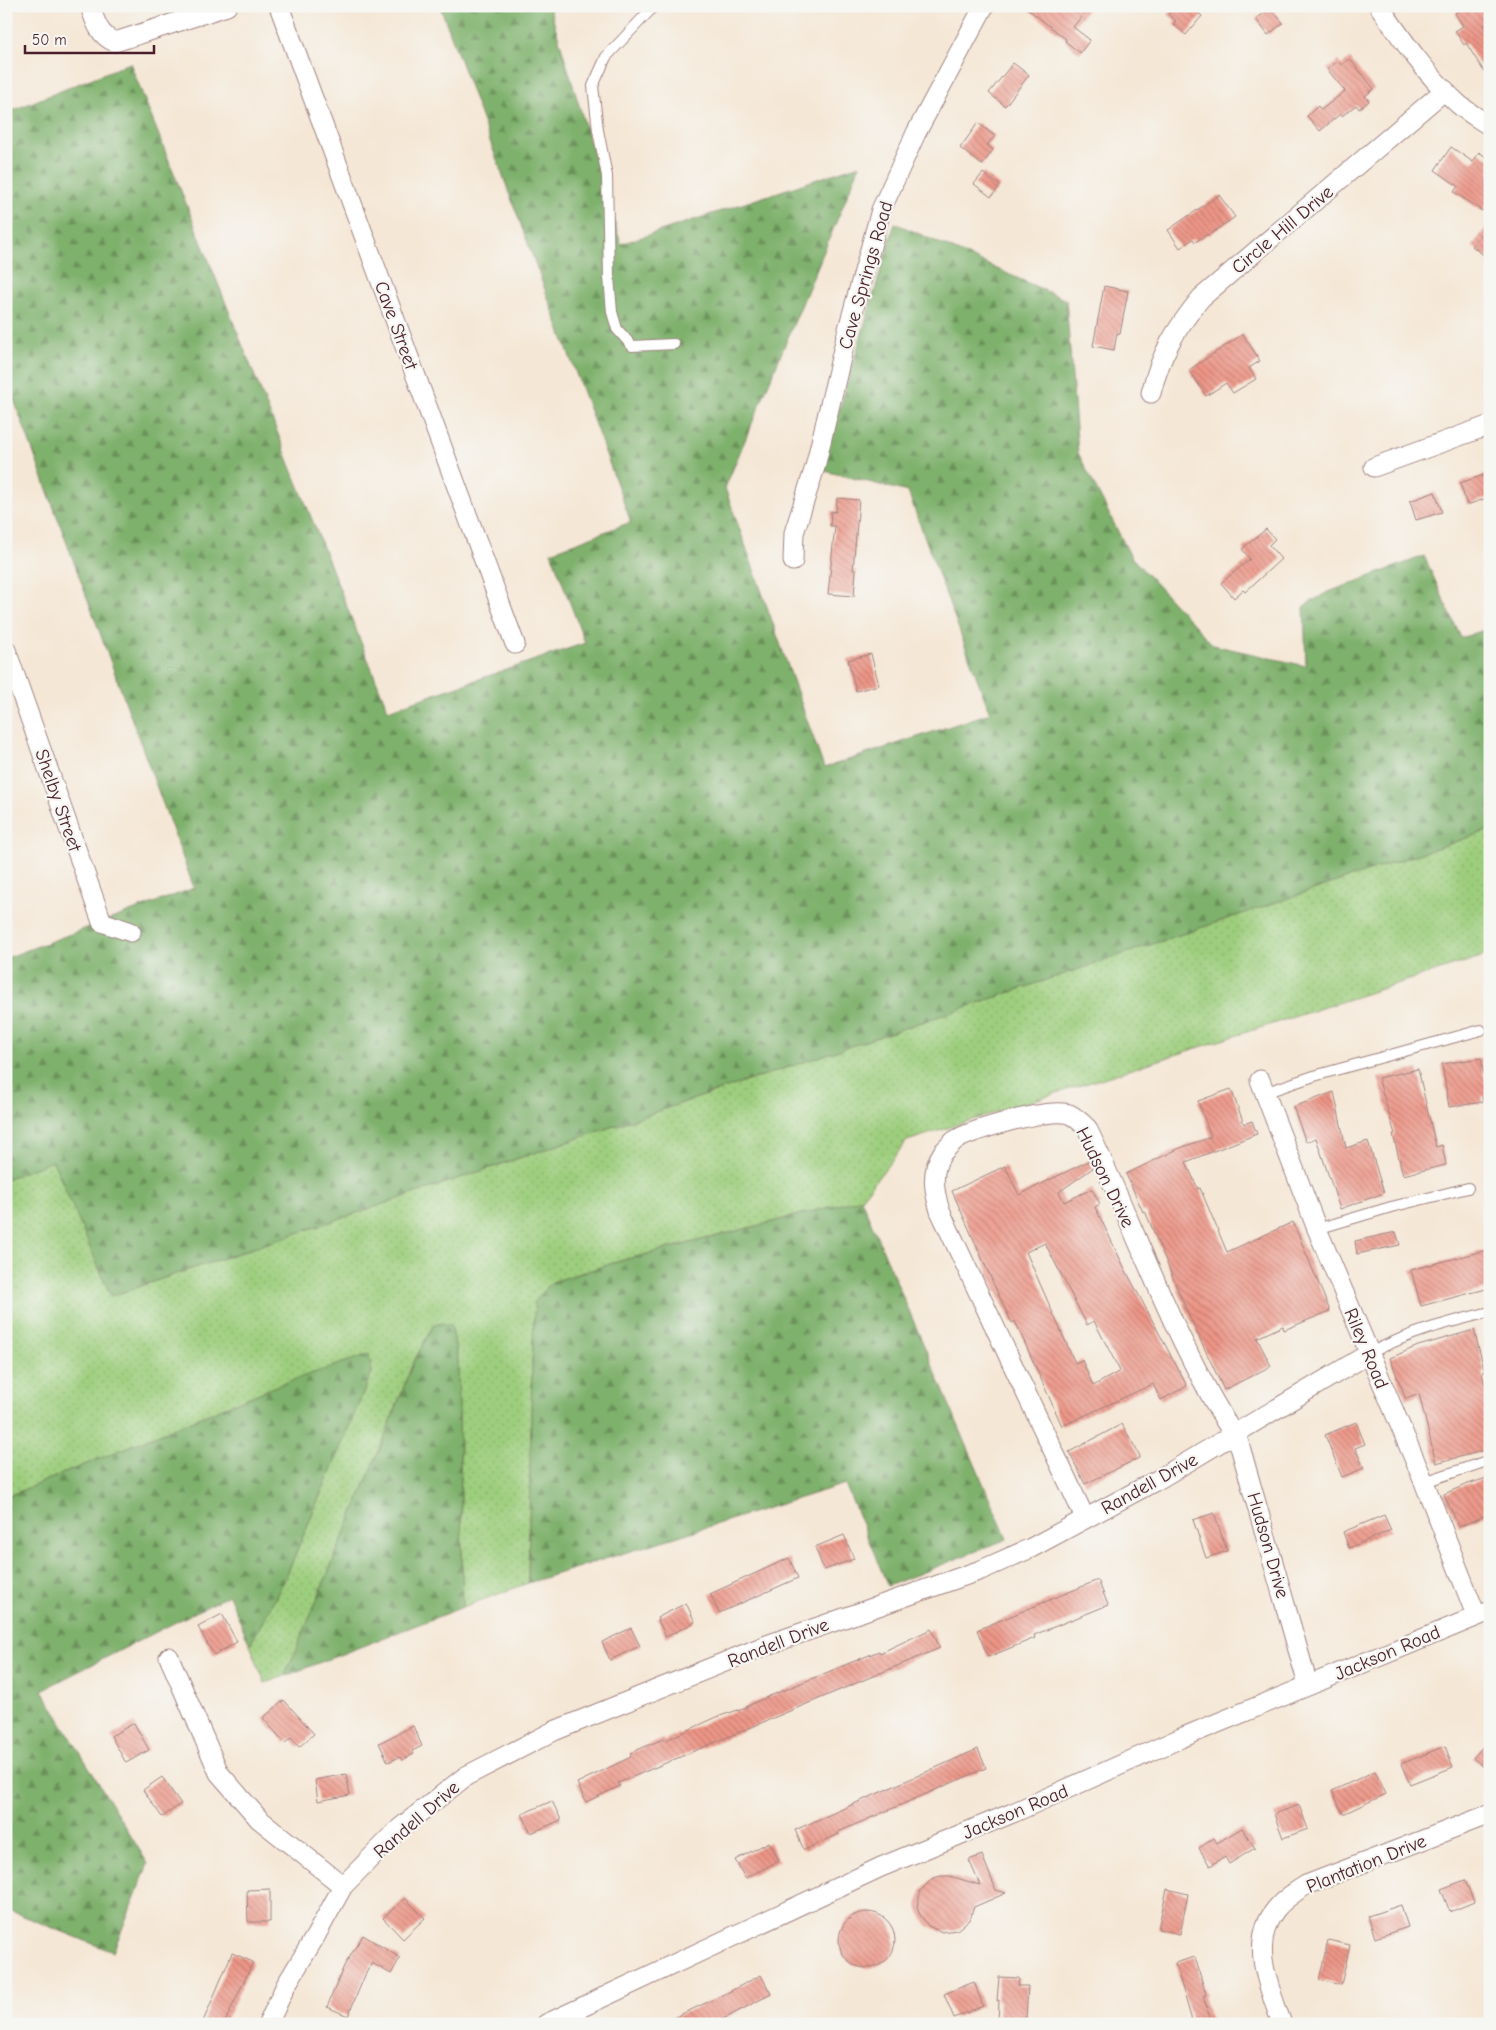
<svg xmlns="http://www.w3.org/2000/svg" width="1496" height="2030" font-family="'Comic Neue',sans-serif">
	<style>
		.grass { fill: url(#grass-dots); stroke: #747654 }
		.forest { fill: url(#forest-firs); stroke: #64684c }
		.building { fill: url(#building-back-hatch); fill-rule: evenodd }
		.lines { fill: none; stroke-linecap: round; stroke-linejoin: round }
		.service-casing { stroke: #a08380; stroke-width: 12 }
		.minor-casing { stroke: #a08380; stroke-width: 21 }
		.service { stroke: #fff; stroke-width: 10 }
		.minor { stroke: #fff; stroke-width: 19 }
		.labels { text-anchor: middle; stroke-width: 4.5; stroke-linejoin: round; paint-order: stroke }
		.street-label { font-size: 19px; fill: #4a1f2b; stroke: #f6f6f2 }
	</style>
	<defs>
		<pattern id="grass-dots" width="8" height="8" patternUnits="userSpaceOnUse" patternTransform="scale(1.25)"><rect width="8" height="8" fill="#9dce7d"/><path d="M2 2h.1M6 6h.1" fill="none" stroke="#89b06c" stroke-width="1.8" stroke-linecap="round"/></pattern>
		<pattern id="forest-firs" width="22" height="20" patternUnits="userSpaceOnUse" patternTransform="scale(1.25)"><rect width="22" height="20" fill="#7eb16c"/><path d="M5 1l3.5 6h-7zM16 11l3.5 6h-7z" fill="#698f59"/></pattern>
		<pattern id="building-back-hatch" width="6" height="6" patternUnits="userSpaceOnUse" patternTransform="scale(1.25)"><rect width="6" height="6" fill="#ed9687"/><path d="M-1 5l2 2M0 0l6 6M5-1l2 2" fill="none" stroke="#c27a6f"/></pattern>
	</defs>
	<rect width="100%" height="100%" fill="#f6f6f2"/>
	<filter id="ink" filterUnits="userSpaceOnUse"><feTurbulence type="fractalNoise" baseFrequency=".02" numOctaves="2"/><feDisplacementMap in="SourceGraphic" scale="10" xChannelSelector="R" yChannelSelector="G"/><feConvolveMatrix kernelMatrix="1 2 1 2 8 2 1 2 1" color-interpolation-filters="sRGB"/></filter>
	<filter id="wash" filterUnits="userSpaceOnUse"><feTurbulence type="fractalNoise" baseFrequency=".0096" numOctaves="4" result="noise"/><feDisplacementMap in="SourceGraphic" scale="20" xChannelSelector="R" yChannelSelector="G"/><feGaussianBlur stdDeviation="1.12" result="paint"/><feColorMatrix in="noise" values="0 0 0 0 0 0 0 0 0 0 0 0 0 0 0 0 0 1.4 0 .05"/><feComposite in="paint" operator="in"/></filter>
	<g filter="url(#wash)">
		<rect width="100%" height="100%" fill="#f5e7d6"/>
		<path class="grass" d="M 1490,830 L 1490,954 L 907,1141 L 861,1199 L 620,1261 L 552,1282 L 535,1301 L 532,1363 L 528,1583 L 463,1607 L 458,1360 L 451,1324 L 434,1324 L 413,1363 L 384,1439 L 285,1676 L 265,1683 L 250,1645 L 285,1579 L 372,1372 L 284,1383 L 6,1497 L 6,1179 L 53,1160 L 111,1296 Z"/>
		<path class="forest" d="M 440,6 L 549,6 L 621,244 L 860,165 L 725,488 L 824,768 L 990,713 L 908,492 L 821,470 L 895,223 L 1066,300 L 1078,453 L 1131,557 L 1213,645 L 1306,666 L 1304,606 L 1326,593 L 1424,556 L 1461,638 L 1490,628 L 1490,830 L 111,1296 L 53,1161 L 6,1179 L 6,958 L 194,888 L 6,378 L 6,113 L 130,63 L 388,710 L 585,643 L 551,552 L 631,522 Z
			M 861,1199 L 1007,1539 L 888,1586 L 845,1484 L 528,1583 L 532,1363 L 535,1301 L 552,1282 L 620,1261 Z
			M 434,1324 L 451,1324 L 458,1360 L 463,1607 L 285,1676 L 384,1439 L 413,1363 Z
			M 369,1354 L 372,1372 L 285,1579 L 250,1645 L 229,1595 L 42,1690 L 148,1864 L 113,1952 L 6,1909 L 6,1497 L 284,1383 Z"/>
		<g id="blocks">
			<path class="building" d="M 1024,6 L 1090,6 L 1073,27 L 1090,40 L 1080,53 L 1065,41 L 1066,39 Z
				M 1175,6 L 1190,6 L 1202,16 L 1186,35 L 1173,24 L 1176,21 L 1168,14 Z
				M 1466,6 L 1483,6 L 1490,18 L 1490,22 L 1483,26 L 1490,37 L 1490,81 L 1466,43 L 1464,45 L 1455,31 L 1463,26 L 1455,13 Z
				M 1271,8 L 1283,23 L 1268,35 L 1256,19 Z
				M 1350,59 L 1374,89 L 1365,96 L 1369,101 L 1359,109 L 1356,105 L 1342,116 L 1340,114 L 1320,131 L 1307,116 L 1318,106 L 1321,110 L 1345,91 L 1327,69 L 1338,61 L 1341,65 Z
				M 1013,63 L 1029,75 L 1005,106 L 989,93 Z
				M 978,123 L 995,136 L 987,145 L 993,150 L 982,165 L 960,148 Z
				M 1451,147 L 1473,162 L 1479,152 L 1490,160 L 1490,200 L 1482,211 L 1454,192 L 1458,186 L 1435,170 Z
				M 983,173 L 1000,186 L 991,197 L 974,184 Z
				M 1219,195 L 1235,217 L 1209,235 L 1208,234 L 1195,242 L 1193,239 L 1180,248 L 1168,230 Z
				M 1490,223 L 1490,260 L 1472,246 Z
				M 1104,286 L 1128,291 L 1120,334 L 1117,333 L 1114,350 L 1093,346 Z
				M 1243,334 L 1260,361 L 1249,368 L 1256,379 L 1233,393 L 1226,383 L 1206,396 L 1189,370 Z
				M 1490,473 L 1490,497 L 1467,505 L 1460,483 Z
				M 1435,492 L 1442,512 L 1416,520 L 1410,501 Z
				M 837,498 L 859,500 L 853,570 L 856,570 L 854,596 L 828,594 L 835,526 L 830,526 L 831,511 L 836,512 Z
				M 1266,529 L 1275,539 L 1269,545 L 1281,559 L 1245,592 L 1243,590 L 1234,598 L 1221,583 L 1250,559 L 1242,549 Z
				M 871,654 L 879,685 L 856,691 L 848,660 Z
				M 1481,1058 L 1488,1096 L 1482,1097 L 1483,1102 L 1449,1107 L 1442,1064 Z
				M 1418,1069 L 1436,1147 L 1442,1145 L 1446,1165 L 1403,1175 L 1393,1134 L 1395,1134 L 1378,1078 Z
				M 1231,1089 L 1244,1124 L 1252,1121 L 1257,1134 L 1186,1162 L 1198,1189 L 1200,1188 L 1227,1252 L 1293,1222 L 1330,1311 L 1284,1330 L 1283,1326 L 1257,1338 L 1271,1366 L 1224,1390 L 1186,1309 L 1145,1211 L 1143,1212 L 1126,1174 L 1180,1148 L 1211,1137 L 1198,1101 Z
				M 1334,1092 L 1346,1148 L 1368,1141 L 1384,1193 L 1340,1209 L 1316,1138 L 1306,1142 L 1293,1107 Z
				M 1090,1160 L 1093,1168 L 1059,1192 L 1064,1202 L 1092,1189 L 1100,1204 L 1095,1207 L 1124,1267 L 1187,1386 L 1161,1400 L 1153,1384 L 1062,1426 L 1015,1321 L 1012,1323 L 999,1296 L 952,1191 L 1005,1166 L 1019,1195 ZM 1045,1243 L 1087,1325 L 1094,1321 L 1120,1371 L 1093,1386 L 1082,1360 L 1075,1363 L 1026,1252 Z
				M 1396,1232 L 1400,1245 L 1357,1254 L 1355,1241 Z
				M 1490,1249 L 1490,1288 L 1421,1306 L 1411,1270 Z
				M 1474,1330 L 1485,1372 L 1482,1373 L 1490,1403 L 1490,1449 L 1436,1463 L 1419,1394 L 1406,1399 L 1390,1358 L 1418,1346 Z
				M 1356,1422 L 1365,1444 L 1355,1448 L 1364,1468 L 1342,1477 L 1325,1435 Z
				M 1122,1424 L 1140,1456 L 1139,1458 L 1085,1484 L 1069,1452 Z
				M 1490,1477 L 1490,1513 L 1459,1527 L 1444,1494 L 1465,1485 Z
				M 1214,1513 L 1227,1551 L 1206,1558 L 1193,1520 Z
				M 1384,1515 L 1391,1530 L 1349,1548 L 1343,1532 Z
				M 844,1535 L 854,1559 L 824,1570 L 815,1547 Z
				M 789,1558 L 798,1578 L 719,1613 L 710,1594 Z
				M 1098,1580 L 1108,1605 L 1034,1635 L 1035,1638 L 988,1657 L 977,1630 Z
				M 686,1603 L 695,1622 L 666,1637 L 657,1618 Z
				M 222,1614 L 237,1642 L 214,1655 L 198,1627 Z
				M 631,1628 L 640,1646 L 610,1660 L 602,1642 Z
				M 931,1629 L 940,1648 L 618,1783 L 620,1786 L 586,1802 L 577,1783 L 631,1757 L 630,1753 L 663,1739 L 664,1741 L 717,1717 L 738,1710 L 738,1711 L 760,1700 L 879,1651 L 880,1653 Z
				M 284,1700 L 314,1734 L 299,1747 L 291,1738 L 285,1743 L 263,1718 Z
				M 134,1723 L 149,1750 L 126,1763 L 111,1736 Z
				M 413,1726 L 422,1746 L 412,1751 L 414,1754 L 402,1760 L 400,1757 L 388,1762 L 379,1743 Z
				M 1490,1738 L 1490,1772 L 1473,1758 Z
				M 1445,1746 L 1453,1767 L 1410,1784 L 1401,1764 Z
				M 978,1749 L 986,1768 L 838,1832 L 839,1834 L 804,1850 L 795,1830 Z
				M 1375,1771 L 1386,1794 L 1343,1814 L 1332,1791 Z
				M 346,1774 L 350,1795 L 318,1801 L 315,1780 Z
				M 162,1777 L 181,1804 L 162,1817 L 143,1790 Z
				M 552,1801 L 561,1820 L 531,1833 L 522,1814 Z
				M 1299,1805 L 1308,1829 L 1283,1838 L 1274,1814 Z
				M 1242,1828 L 1255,1848 L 1229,1864 L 1225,1857 L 1210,1866 L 1199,1848 L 1214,1838 L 1217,1843 Z
				M 769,1842 L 779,1861 L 745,1878 L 735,1860 Z
				M 982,1855 L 996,1890 L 1006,1893 L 974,1907 L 969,1920 L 957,1930 L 942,1932 L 928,1926 L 919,1913 L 917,1906 L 921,1890 L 933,1878 L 941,1876 L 950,1876 L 980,1885 L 969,1860 Z
				M 1465,1880 L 1474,1902 L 1450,1912 L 1441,1889 Z
				M 270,1889 L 270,1922 L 248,1922 L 247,1890 Z
				M 1167,1889 L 1188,1894 L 1180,1934 L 1158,1929 Z
				M 405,1898 L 425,1918 L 403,1939 L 383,1918 Z
				M 1401,1905 L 1408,1927 L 1375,1938 L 1368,1916 Z
				M839 1940a28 28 0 1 1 56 0a28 28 0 1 1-56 0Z
				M 363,1935 L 400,1958 L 391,1974 L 372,1963 L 365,1975 L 348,2016 L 327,2007 L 344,1966 Z
				M 1328,1940 L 1350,1945 L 1341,1985 L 1319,1980 Z
				M 232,1953 L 253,1962 L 224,2024 L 202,2024 Z
				M 1195,1957 L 1206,1995 L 1203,1996 L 1212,2024 L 1193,2024 L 1175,1963 Z
				M 761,1975 L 771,1994 L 714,2024 L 660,2024 L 721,1996 Z
				M 999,1977 L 1019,1978 L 1018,1986 L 1028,1986 L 1026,2018 L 1020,2017 L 1020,2024 L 998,2023 L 999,2000 L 997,2001 Z
				M 974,1982 L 983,2006 L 954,2018 L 944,1994 Z"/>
		</g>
	</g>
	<g filter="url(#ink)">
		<use href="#blocks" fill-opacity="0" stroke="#a08380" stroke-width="1"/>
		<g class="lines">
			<defs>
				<path id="service" d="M 654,6 L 606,57 L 593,86 L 598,130 L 607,176 L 609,277 L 612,312 L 617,329 L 632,346 L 674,344
					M 1264,1093 L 1314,1076 L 1481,1030
					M 1317,1229 L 1391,1207 L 1468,1188
					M 1370,1353 C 1411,1332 1445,1323 1490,1312
					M 1424,1482 L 1490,1460"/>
				<path id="minor" d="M 90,6 C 95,21 99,36 115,42 L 227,6
					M 279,6 L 515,644
					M 1379,6 C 1402,39 1425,73 1455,101 C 1465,111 1478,118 1490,126
					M 1151,393 C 1161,353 1175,330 1201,298 L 1445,90
					M 1374,467 L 1490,425
					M 793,561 L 794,533 L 815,467 L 848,329 L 881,210 L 916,133 L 984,6
					M 6,650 L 102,922 L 131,932
					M 1260,1080 L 1317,1229 L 1424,1482 L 1476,1615
					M 1085,1518 L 940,1211 C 934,1191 930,1171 943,1152 C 946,1149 951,1144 954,1141 C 971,1130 1050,1107 1069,1114 C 1076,1117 1081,1122 1087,1128 C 1138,1233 1175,1345 1239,1443 L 1308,1685
					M 169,1657 L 219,1773 L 259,1819 L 343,1886
					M 268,2024 L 286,1985 L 315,1937 L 343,1886 L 400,1828 L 466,1776 L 554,1731 L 767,1645 L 981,1570 L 1031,1548 L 1159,1479 L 1370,1353
					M 546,2024 L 881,1867 L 1015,1812 L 1181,1738 L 1490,1611
					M 1282,2024 C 1270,1989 1248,1943 1276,1909 C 1284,1899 1295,1892 1306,1885 L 1490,1814"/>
			</defs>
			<use href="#service" class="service-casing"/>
			<use href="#minor" class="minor-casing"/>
			<use href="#service" class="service"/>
			<use href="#minor" class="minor"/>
		</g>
	</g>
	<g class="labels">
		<g class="street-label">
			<text transform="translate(1282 229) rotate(-40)" y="7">Circle Hill Drive</text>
			<text transform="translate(865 275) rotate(-74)" y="7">Cave Springs Road</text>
			<text transform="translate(397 325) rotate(70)" y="7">Cave Street</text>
			<text transform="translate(59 800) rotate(71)" y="7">Shelby Street</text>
			<text transform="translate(1106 1177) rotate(64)" y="7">Hudson Drive</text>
			<text transform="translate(1367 1348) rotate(67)" y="7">Riley Road</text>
			<text transform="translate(1149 1483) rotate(-29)" y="7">Randell Drive</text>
			<text transform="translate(1269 1545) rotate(74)" y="7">Hudson Drive</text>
			<text transform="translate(778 1642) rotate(-21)" y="7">Randell Drive</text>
			<text transform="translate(1387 1652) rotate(-23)" y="7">Jackson Road</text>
			<text transform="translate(1015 1811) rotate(-23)" y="7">Jackson Road</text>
			<text transform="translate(416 1819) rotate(-41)" y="7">Randell Drive</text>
			<text transform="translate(1366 1863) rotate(-22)" y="7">Plantation Drive</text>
		</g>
	</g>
	<rect width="1496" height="2030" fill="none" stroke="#f6f6f2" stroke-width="25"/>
	<path d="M25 45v8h129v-8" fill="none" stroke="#4a1f2b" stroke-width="2.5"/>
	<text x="32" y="45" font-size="15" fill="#4a1f2b" stroke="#f6f6f2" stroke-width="4" paint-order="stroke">50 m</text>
</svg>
